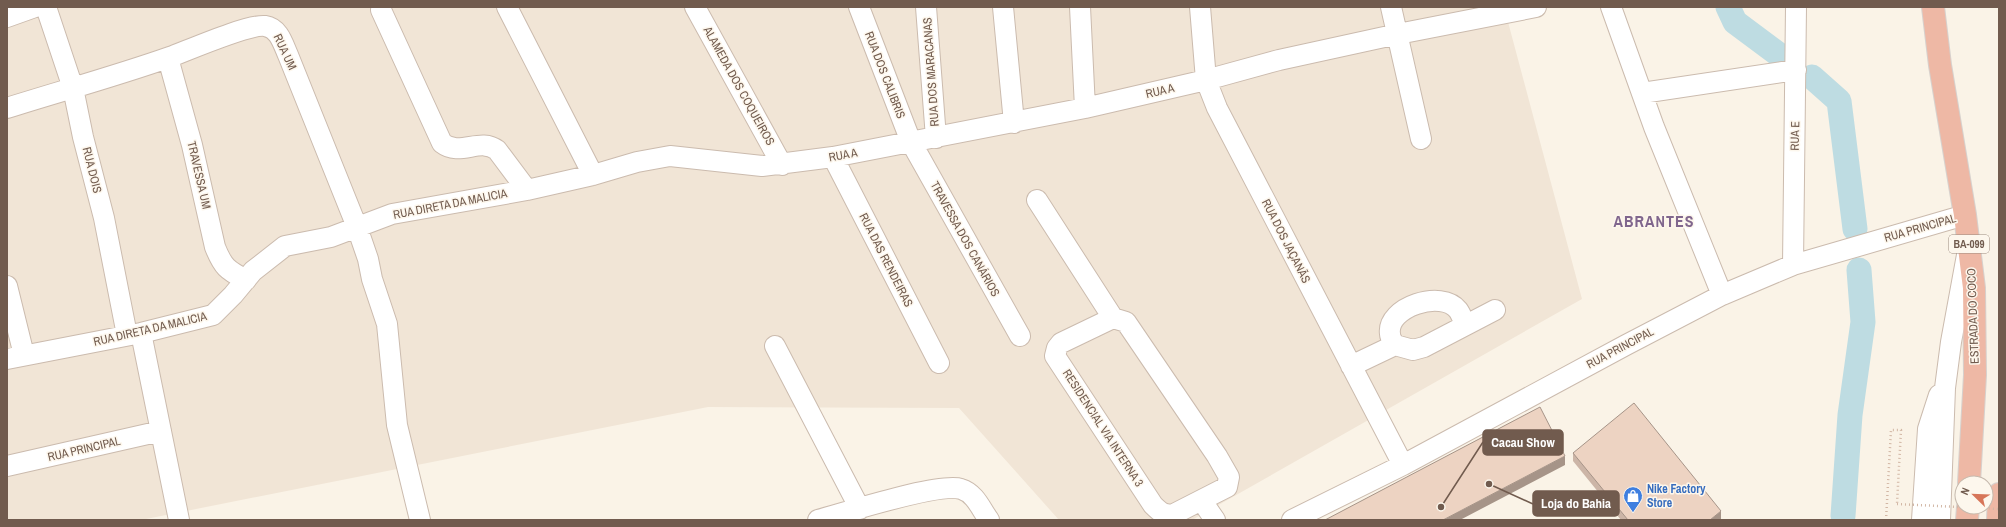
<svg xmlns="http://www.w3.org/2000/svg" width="2006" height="527" font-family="'Archivo Narrow',sans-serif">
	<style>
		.residential { fill: #f1e5d6 }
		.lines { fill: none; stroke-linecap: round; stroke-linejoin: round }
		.river { stroke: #bedce2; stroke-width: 25 }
		.minor-casing { stroke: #cbbbae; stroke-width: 22 }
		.highway-casing { stroke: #d7d1cd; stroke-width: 24 }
		.path { stroke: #d2b7a5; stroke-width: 2.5; stroke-dasharray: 1 3; stroke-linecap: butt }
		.minor { stroke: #fff; stroke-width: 20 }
		.highway { stroke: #eeb8a5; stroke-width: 22 }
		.path-bridge { stroke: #d2b7a5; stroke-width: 2.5; stroke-dasharray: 1 3; stroke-linecap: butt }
		.wall { fill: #ccb5a7 }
		.shaded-wall { fill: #a69488 }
		.building { fill: #edd3c2; stroke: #a69488 }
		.labels { text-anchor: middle; stroke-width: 3; stroke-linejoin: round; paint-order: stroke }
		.shield { fill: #fdf7ed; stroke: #9b8a7e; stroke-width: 1 }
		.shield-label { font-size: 11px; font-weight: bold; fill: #715b4e }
		.street-label { font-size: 12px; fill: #715b4e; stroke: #fdf7ed }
		.shop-label { font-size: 12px; font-weight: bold; fill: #366cbe; stroke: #fdf7ed; text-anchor: start }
		.district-label { font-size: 16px; font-weight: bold; letter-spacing: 1px; fill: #80668d; stroke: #fdf7ed }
		.leader { fill: none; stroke: #715b4e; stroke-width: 1.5 }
		.callout-dot { fill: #715b4e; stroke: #fdf7ed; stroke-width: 1.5 }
		.callout { fill: #715b4e; stroke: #715b4e; stroke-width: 1.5 }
		.callout-label { font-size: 13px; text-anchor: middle; font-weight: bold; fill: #fff }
	</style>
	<rect width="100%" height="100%" fill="#faf3e7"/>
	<path class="residential" d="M 7,7 L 1504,7 L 1582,299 L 1192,520 L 1059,520 L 959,408 L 708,407 L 141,520 L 7,520 Z"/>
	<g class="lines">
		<path class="river" d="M 1728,7 L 1735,22 L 1778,54
			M 1812,77 L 1839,101 L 1855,229
			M 1843,516 L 1850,415 L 1863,322 L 1859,270"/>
		<defs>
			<path id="minor" d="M 46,7 L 73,88 L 83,137 L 104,218 L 127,335
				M 507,7 L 593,175
				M 695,7 L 782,165
				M 859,7 L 911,142 L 1020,336
				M 926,7 L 936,138
				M 1003,7 L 1014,123
				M 1080,7 L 1085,108
				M 1200,7 L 1206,80 L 1217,108 L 1403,465
				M 1391,7 L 1421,139
				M 1611,7 L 1654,127 L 1722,295
				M 381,10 L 442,143 C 460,157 480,137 497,150 L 527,190
				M 7,17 L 35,7
				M 168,58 L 192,145 L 215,247 C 223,267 227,270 246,280
				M 1642,93 L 1796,70
				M 7,108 C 61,91 116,76 170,57 C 189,50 248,24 265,26 C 279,28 283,44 288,55 L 357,227 L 368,259 L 372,279 L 387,324 L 397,425 L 420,520
				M 833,157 L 939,363
				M 1037,200 L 1113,318
				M 1793,265 L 1796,7
				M 7,286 L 24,355
				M 1113,318 L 1126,322 L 1217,456 L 1229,477 L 1227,487 L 1174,514 C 1164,516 1160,512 1153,505 L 1055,356 L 1057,348 L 1061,343 Z
				M 141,333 L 179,520
				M 1395,345 C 1393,342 1390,338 1390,334 C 1386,307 1442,289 1458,310 C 1461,314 1463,320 1465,324
				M 775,346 L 860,509
				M 7,359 L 141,333 L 213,315 L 233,295 L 253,271 L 285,246 L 331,237 L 392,214 L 527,190 L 593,175 L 637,162 L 670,156 L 762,166 L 833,157 L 1085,108 L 1206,80 L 1279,60 L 1398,34 L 1536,7
				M 1351,366 L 1395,345 L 1413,350 L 1424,347 L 1495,310
				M 7,466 L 161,431
				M 1202,501 L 1215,520
				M 818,520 C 845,513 939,482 961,489 C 975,493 981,509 989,520
				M 1292,520 L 1403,465 L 1626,345 L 1722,295 L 1793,265 L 1965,215
				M 1922,520 L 1928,429 L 1939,395
				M 1940,520 L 1945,388 L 1951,342 L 1967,255"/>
			<path id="highway" d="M 1933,7 L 1940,65 L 1965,215 L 1974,288 L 1975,375 L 1969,483
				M 1967,520 L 1968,507
				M 1998,520 L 1999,494"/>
		</defs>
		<use href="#minor" class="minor-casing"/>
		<use href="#highway" class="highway-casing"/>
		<path class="path" d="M 1886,520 L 1891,430 L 1901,430 L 1897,504"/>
		<use href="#minor" class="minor"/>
		<use href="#highway" class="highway"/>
		<path class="path-bridge" d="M 1897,504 L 1999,509"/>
	</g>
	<path class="wall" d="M 1573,453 L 1721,520 L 1621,520 L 1573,461 Z"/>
	<path class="shaded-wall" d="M 1565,456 L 1565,465 L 1460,520 L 1443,520 Z
		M 1721,511 L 1721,520 L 1710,520 Z"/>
	<path class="building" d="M 1634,403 L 1721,511 L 1710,520 L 1628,520 L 1573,453 Z
		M 1540,407 L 1565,456 L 1443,520 L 1325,520 Z"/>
	<defs>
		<symbol id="shop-pin" viewBox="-11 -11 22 30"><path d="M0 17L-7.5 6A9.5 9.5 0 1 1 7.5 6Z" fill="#3f7fe0" stroke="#fdf7ed"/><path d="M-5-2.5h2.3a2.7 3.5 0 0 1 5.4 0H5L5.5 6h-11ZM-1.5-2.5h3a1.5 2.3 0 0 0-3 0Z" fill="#fff"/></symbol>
	</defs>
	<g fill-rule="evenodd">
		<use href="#shop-pin" x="1622" y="485" width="22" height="30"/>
	</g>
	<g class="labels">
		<rect class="shield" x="1949" y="235" width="40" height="18" rx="3"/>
		<g class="shield-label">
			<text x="1969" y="248">BA-099</text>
		</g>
		<g class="street-label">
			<text transform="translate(285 52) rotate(65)" y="4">RUA UM</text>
			<text transform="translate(931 72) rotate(-94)" y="4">RUA DOS MARACANAS</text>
			<text transform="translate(885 75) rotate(69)" y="4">RUA DOS CALIBRIS</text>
			<text transform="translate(739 86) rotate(61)" y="4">ALAMEDA DOS COQUEIROS</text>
			<text transform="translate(1160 91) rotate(-13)" y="4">RUA A</text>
			<text transform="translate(1795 136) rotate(-89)" y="4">RUA E</text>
			<text transform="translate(843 155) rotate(-10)" y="4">RUA A</text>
			<text transform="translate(92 170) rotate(76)" y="4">RUA DOIS</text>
			<text transform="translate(199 175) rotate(77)" y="4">TRAVESSA UM</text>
			<text transform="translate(450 204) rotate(-11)" y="4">RUA DIRETA DA MALICIA</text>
			<text transform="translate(1920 228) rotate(-16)" y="4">RUA PRINCIPAL</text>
			<text transform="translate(965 239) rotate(61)" y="4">TRAVESSA DOS CANÁRIOS</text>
			<text transform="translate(1286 241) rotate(63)" y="4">RUA DOS JAÇANÃS</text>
			<text transform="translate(886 260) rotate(63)" y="4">RUA DAS RENDEIRAS</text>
			<text transform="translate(1973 316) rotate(-92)" y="4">ESTRADA DO COCO</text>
			<text transform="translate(150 329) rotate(-13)" y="4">RUA DIRETA DA MALICIA</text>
			<text transform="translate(1620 348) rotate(-28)" y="4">RUA PRINCIPAL</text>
			<text transform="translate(1103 428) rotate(57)" y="4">RESIDENCIAL VIA INTERNA 3</text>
			<text transform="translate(84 449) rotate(-13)" y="4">RUA PRINCIPAL</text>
		</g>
		<g class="shop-label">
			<text x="1647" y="493">Nike Factory<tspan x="1647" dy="14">Store</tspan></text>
		</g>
		<g class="district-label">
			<text x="1654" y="227">ABRANTES</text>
		</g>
	</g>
	<path class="leader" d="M1441 507L1483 442M1489 484L1533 504"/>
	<g class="callout-dot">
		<circle cx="1441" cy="507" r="4"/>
		<circle cx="1489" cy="484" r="4"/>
	</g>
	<g class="callout">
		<rect x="1483" y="430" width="80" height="25" rx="4"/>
		<rect x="1533" y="491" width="86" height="25" rx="4"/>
	</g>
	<g class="callout-label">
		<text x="1523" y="447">Cacau Show</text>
		<text x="1576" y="508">Loja do Bahia</text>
	</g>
	<rect width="2006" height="527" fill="none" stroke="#715b4e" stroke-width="16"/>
	<g transform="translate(1974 495) rotate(293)"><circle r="19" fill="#fdf7ed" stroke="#c5b9ad"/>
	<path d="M0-3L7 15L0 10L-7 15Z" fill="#d77659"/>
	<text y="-6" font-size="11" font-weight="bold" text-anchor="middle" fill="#715b4e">N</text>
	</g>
</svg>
